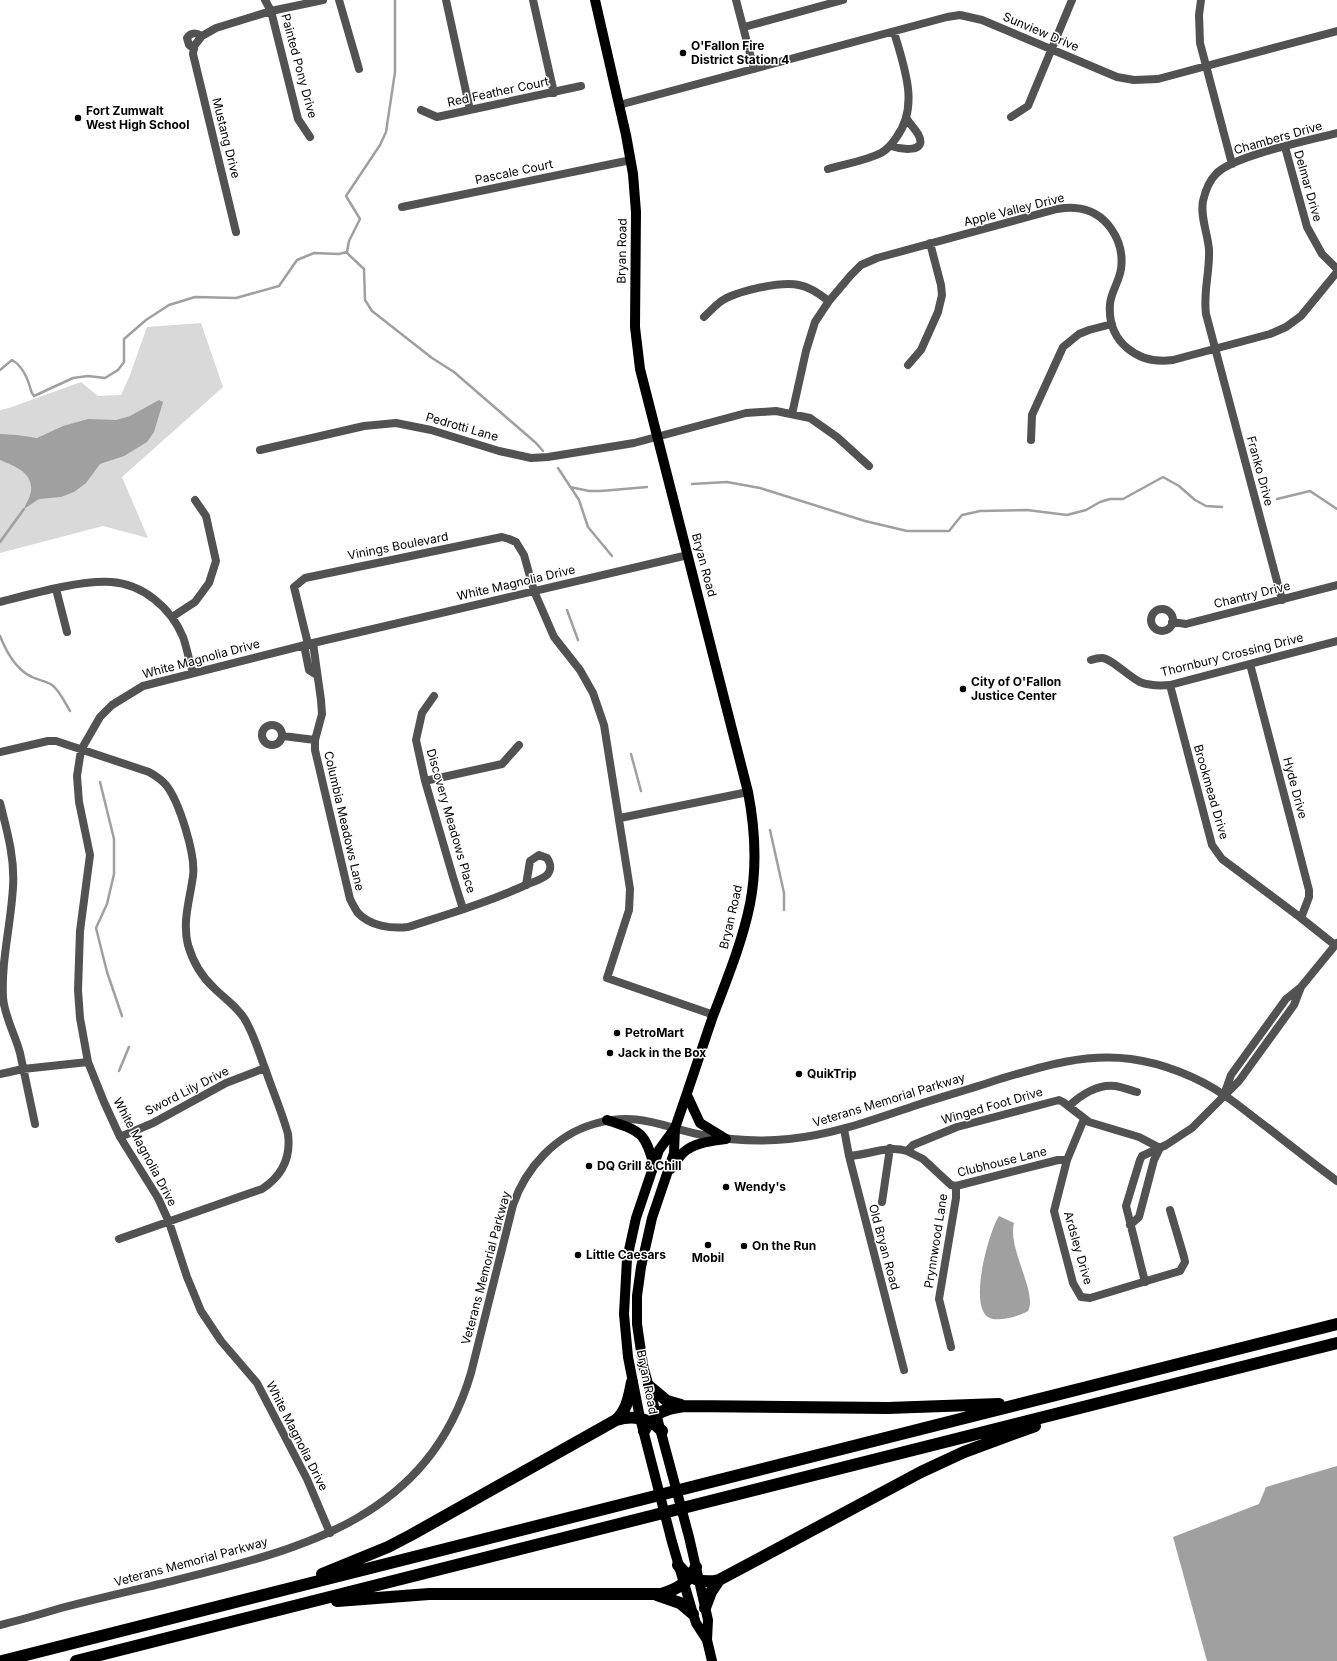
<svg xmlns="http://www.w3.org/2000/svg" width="1337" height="1661" font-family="Inter,sans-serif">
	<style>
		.green { fill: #d9d9d9 }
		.water { fill: #a0a0a0 }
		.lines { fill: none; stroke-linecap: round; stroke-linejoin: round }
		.stream { stroke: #a0a0a0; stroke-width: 2.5 }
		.minor { stroke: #525252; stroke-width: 8 }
		.tertiary { stroke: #525252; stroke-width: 8 }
		.primary { stroke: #000; stroke-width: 10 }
		.motorway { stroke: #000; stroke-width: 12 }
		.poi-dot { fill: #000; stroke: #fff; stroke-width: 1.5 }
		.labels { text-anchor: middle; stroke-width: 3; stroke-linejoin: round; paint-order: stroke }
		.street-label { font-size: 12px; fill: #000; stroke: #fff }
		.poi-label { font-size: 12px; font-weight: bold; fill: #000; stroke: #fff; text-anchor: start }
	</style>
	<rect width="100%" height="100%" fill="#fff"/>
	<path class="green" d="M 201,323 L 223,387 L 122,477 L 148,538 L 103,526 L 0,553 L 0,410 L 9,408 L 81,382 L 98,396 L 121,395 L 130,375 L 147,327 Z"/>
	<path class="water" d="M 159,400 L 163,402 L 154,432 L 147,442 L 124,456 L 100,464 L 86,483 L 74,492 L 61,497 L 39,499 L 24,509 C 26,503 30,498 31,491 C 33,472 14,466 0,460 L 0,434 L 17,435 L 37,438 L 63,426 L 88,419 L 116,420 L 130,416 Z
		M 999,1216 L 1014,1223 C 1007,1248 1038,1293 1028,1311 C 1021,1315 1011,1318 1002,1319 C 998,1319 993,1320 990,1318 C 967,1309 989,1231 999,1216 Z
		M 1337,1466 L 1337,1661 L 1207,1661 L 1173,1537 L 1259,1504 L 1266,1487 Z"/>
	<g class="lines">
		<path class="stream" d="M 347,252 L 349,241 L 360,219 L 346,196 L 380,145 L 386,132 L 395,72 L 395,0
			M 347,253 L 364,269 L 365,300 L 372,311 L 432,358 L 454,372 L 536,443 L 543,451
			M 0,370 L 12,360 C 21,365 27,377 30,387 C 31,392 31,393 34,396 L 73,378 L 88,376 L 105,378 L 118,370 L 124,362 L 124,339 L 146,320 L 169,305 L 195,297 L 236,298 L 279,286 L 297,260 L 314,253 L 339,254 L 347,252
			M 558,468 L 579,500 L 588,527 L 612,556
			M 692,484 L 727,482 L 760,488 L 865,521 L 907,531 L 949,531 L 962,515 L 980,511 L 1027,510 L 1067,515 L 1086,510 L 1100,502 L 1110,499 L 1123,499 L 1163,477 L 1179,486 L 1195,500 L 1206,506 L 1222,507
			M 570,487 L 589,491 L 601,491 L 647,487
			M 1277,499 L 1310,491 L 1337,509
			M 0,542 L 24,509
			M 567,610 L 578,640
			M 0,636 C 6,651 16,670 32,677 C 38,680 46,681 52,685 C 60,691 65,703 70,711
			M 631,754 L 641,791
			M 100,782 L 114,839 L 114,874 L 107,904 L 96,928 L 107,972 L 122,1016
			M 770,830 L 784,893 L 784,910
			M 119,1071 L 129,1047"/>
		<path class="minor" d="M 265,0 L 271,11 L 298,119 L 310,137
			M 339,0 L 359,69
			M 446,0 L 470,110
			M 533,0 L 554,93
			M 736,0 L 754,69
			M 1201,0 L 1199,15 L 1200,43 L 1232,164
			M 744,27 L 843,0
			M 194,49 L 189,45 L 187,38 C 191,32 195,32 202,36
			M 619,105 L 947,17 L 960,15 L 982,20 L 1117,77 L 1134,80 L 1158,79 L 1337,31
			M 421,110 L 437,117 L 581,86
			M 1011,117 L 1028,106 L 1072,0
			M 891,146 C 900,149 929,154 918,134 C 915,129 910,124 907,119
			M 1285,147 L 1307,227 L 1322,254 L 1337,269
			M 828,169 C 845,164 865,161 881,153 C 888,149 892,144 896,138 C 920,106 904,67 894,32
			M 402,207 L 631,160
			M 236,232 L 193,54 L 194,46 L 202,36 L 216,28 L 271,11 L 323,0
			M 704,317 C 709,312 715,306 720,302 C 735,291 781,281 799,285 C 810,287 819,294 829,301
			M 908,365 L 921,350 L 938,312 L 942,295 L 941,285 L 930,243
			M 792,414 L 806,351 L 815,322 L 829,301 L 851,275 L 861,265 L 877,258 L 1057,209 C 1063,208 1069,207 1075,208 C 1106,210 1125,241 1121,269 C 1119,282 1111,292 1110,304 C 1107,342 1138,365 1173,360 L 1270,334 L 1286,327 L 1301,316 L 1337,272
			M 1031,440 L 1032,415 L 1063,347 L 1079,334 L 1089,330 L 1112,324
			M 260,450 L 364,426 L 396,423 L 431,430 L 499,451 L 531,458 L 548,457 L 634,443 L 746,413 L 776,411 L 810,418 L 837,437 L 869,466
			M 56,589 L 67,632
			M 1282,600 L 1206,314 C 1203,292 1210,271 1209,250 C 1208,234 1200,217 1203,201 C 1205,192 1209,181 1216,174 C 1232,156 1311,140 1337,133
			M 0,602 C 31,594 80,580 111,582 C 143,584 171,608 183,637 C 187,648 189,661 193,673
			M1151 620a11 11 0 1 1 22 0a11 11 0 1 1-22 0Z
			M 172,617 L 195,602 L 209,583 L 216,561 L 206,516 L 195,500
			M 1172,622 L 1186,624 L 1337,585
			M 313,643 L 321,700 L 322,714 L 315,740 L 315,750 L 350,899 C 352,903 355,909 358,913 C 370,926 391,929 408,927 C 448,914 489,902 528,884 C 534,882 542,879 547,875 C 552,869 551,864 547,858 L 539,855 L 530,861 L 526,885
			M 308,644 L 294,587 L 305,578 L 502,537 L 509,539 L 516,542 L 524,555 L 534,591 L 554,637 L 580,670 L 593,693 L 604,725 L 630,889 L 629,910 L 607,978 L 714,1015
			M 304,645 L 309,670 L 317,675
			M 1091,660 C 1094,659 1098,658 1101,658 C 1110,657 1129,677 1140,682 C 1150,686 1159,686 1170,685 L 1337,641
			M 1250,664 L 1309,890 L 1309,897 L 1301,918
			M 1170,685 L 1212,845 L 1222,859 L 1301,918 L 1335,945
			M 434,696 L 422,713 L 416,740 L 425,781 L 453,877 L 463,909
			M262 735a10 10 0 1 1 20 0a10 10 0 1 1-20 0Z
			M 283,736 L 315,740
			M 0,752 L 48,741 L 56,741 L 149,772 C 156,776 161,779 166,785 C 179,801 196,855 193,876 C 190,899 182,921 188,945 C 193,962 201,976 214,988 C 224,998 236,1006 244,1018 C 254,1034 259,1053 266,1071 C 273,1092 282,1112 288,1134 C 291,1157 282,1176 262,1189 L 119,1239
			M 425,781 L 502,764 L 519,745
			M 0,803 C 7,831 15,858 13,887 C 11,924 1,961 3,998 C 5,1018 15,1034 20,1053 C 25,1077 30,1101 35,1124
			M 620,818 L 748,792
			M 0,1074 L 23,1069 L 88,1062
			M 1225,1092 L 1231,1075 L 1286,999 L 1301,987 L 1337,943
			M 1069,1106 C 1081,1095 1097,1084 1115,1086 C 1122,1087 1130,1090 1137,1092
			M 1084,1119 L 1067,1160 L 1054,1211 L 1073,1283 L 1081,1297 L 1090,1298 L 1180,1271 L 1185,1262 L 1184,1257 L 1170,1210
			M 844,1129 L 849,1156 L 904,1370
			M 120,1137 L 153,1123 L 226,1083 L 265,1068
			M 907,1151 L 923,1159 L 951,1185 L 956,1186 L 1058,1160 L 1067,1160
			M 849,1156 C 869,1155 887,1145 907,1151 L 913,1145 L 957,1127 L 1059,1100 L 1063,1102 L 1089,1122 L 1139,1137 L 1160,1148
			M 882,1202 L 890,1148
			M 1130,1225 L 1139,1217 L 1154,1160 L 1160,1148
			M 1145,1282 L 1126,1206 L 1140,1160 L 1142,1156 L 1166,1145 L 1192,1128 L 1239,1081 L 1294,1005 L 1301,987
			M 951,1347 L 939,1299 L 956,1198 L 956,1186
			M 330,1533 L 307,1479 L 257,1383 L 221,1341 L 201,1311 L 187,1277 L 169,1222 L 158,1198 L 120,1137 L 104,1102 L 88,1062 L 80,1018 L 78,990 L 80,931 L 90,855 L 79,802 L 77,776 L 81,750 L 100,717 L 112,705 L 143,686 L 313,643 L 688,555"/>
		<path class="tertiary" d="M 0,1625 C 21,1620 41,1614 61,1608 C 95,1599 130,1591 164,1583 C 297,1550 427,1522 471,1373 L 513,1205 C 526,1167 556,1135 594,1124 C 638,1111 662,1127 702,1135 C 730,1140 760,1142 789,1139 C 833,1135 875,1119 917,1105 C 945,1096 973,1088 1000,1079 C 1043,1066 1085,1053 1131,1059 C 1162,1063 1198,1077 1224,1095 C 1239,1105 1253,1117 1268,1128 C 1291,1146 1314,1164 1337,1181"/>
		<path class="primary" d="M 595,0 L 626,135 L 633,174 L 636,212 L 635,327 L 640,369 L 748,792 C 755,828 757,868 750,904 C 742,943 727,979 713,1016 C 700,1054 688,1091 675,1128 L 674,1153 L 652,1218 L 641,1267 L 637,1296 L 637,1324 L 643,1365 L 689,1537 L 708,1620 L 707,1640 L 712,1661
			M 687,1095 L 700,1123 L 726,1139
			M 607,1120 C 640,1131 645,1131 654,1166
			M 675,1128 L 659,1150 L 636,1218 L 627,1259 L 624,1314 L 628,1357 L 640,1418 L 672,1542 L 693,1614 L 696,1623 L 707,1640
			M 671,1169 C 675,1164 679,1156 684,1152 C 695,1142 713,1141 726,1139"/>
		<path class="motorway" d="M 649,1386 L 667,1401 L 681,1405
			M 616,1420 C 633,1415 650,1418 662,1431
			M 644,1431 C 654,1412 664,1409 684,1406 L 888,1408 L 999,1404
			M 678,1565 C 689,1579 701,1584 719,1580 L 921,1472 L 964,1452 L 1035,1426
			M 322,1574 L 388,1547 L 411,1535 L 616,1420 C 627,1410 629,1397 632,1382
			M 657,1595 L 680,1603 L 693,1614
			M 337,1601 L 429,1594 L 661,1594 C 678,1589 688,1583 696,1567
			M 705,1608 L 711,1592 L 719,1580
			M 2,1661 L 1337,1324
			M 76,1661 L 1337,1343"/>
	</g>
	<g class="poi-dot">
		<circle cx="683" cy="53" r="4"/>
		<circle cx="78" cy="118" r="4"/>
		<circle cx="963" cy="689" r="4"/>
		<circle cx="617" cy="1033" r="4"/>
		<circle cx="610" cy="1053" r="4"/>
		<circle cx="799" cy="1074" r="4"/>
		<circle cx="589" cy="1166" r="4"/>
		<circle cx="726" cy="1187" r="4"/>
		<circle cx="708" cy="1245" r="4"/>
		<circle cx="744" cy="1246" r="4"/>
		<circle cx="578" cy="1255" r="4"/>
	</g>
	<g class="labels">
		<g class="street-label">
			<text transform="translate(1041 32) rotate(23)" y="4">Sunview Drive</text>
			<text transform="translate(299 66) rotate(75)" y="4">Painted Pony Drive</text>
			<text transform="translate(498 92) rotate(-12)" y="4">Red Feather Court</text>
			<text transform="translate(226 138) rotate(76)" y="4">Mustang Drive</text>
			<text transform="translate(1278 138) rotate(-16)" y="4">Chambers Drive</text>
			<text transform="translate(514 172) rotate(-12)" y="4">Pascale Court</text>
			<text transform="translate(1308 186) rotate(74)" y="4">Delmar Drive</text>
			<text transform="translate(1014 210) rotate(-14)" y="4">Apple Valley Drive</text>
			<text transform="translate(622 251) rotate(-89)" y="4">Bryan Road</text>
			<text transform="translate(462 427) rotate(16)" y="4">Pedrotti Lane</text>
			<text transform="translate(1260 471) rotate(75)" y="4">Franko Drive</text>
			<text transform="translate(398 546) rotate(-11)" y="4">Vinings Boulevard</text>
			<text transform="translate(704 565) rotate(75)" y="4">Bryan Road</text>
			<text transform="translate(516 583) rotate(-13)" y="4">White Magnolia Drive</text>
			<text transform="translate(1252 595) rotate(-14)" y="4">Chantry Drive</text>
			<text transform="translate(1232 655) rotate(-14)" y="4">Thornbury Crossing Drive</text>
			<text transform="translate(201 659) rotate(-15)" y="4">White Magnolia Drive</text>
			<text transform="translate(1295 788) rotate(75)" y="4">Hyde Drive</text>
			<text transform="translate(1211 792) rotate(74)" y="4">Brookmead Drive</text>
			<text transform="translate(344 821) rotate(77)" y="4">Columbia Meadows Lane</text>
			<text transform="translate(451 821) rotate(74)" y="4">Discovery Meadows Place</text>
			<text transform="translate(731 917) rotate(-77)" y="4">Bryan Road</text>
			<text transform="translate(187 1091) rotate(-27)" y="4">Sword Lily Drive</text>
			<text transform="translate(889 1100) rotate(-17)" y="4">Veterans Memorial Parkway</text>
			<text transform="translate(992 1106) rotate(-16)" y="4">Winged Foot Drive</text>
			<text transform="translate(145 1152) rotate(62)" y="4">White Magnolia Drive</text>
			<text transform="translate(1002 1162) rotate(-14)" y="4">Clubhouse Lane</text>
			<text transform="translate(936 1241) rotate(-81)" y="4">Prynnwood Lane</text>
			<text transform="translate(884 1247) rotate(75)" y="4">Old Bryan Road</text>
			<text transform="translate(1078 1248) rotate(74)" y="4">Ardsley Drive</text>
			<text transform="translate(486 1268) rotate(-75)" y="4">Veterans Memorial Parkway</text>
			<text transform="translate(647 1382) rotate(79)" y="4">Bryan Road</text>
			<text transform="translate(297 1436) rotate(63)" y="4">White Magnolia Drive</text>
			<text transform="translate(191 1562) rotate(-15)" y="4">Veterans Memorial Parkway</text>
		</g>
		<g class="poi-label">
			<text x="691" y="50">O'Fallon Fire<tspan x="691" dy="14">District Station 4</tspan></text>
			<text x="86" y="115">Fort Zumwalt<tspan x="86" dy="14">West High School</tspan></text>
			<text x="971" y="686">City of O'Fallon<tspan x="971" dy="14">Justice Center</tspan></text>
			<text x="625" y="1037">PetroMart</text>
			<text x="618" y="1057">Jack in the Box</text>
			<text x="807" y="1078">QuikTrip</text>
			<text x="597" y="1170">DQ Grill &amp; Chill</text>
			<text x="734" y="1191">Wendy's</text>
			<text x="752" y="1250">On the Run</text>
			<text x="586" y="1259">Little Caesars</text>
			<text x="708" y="1262" text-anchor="middle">Mobil</text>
		</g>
	</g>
</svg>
